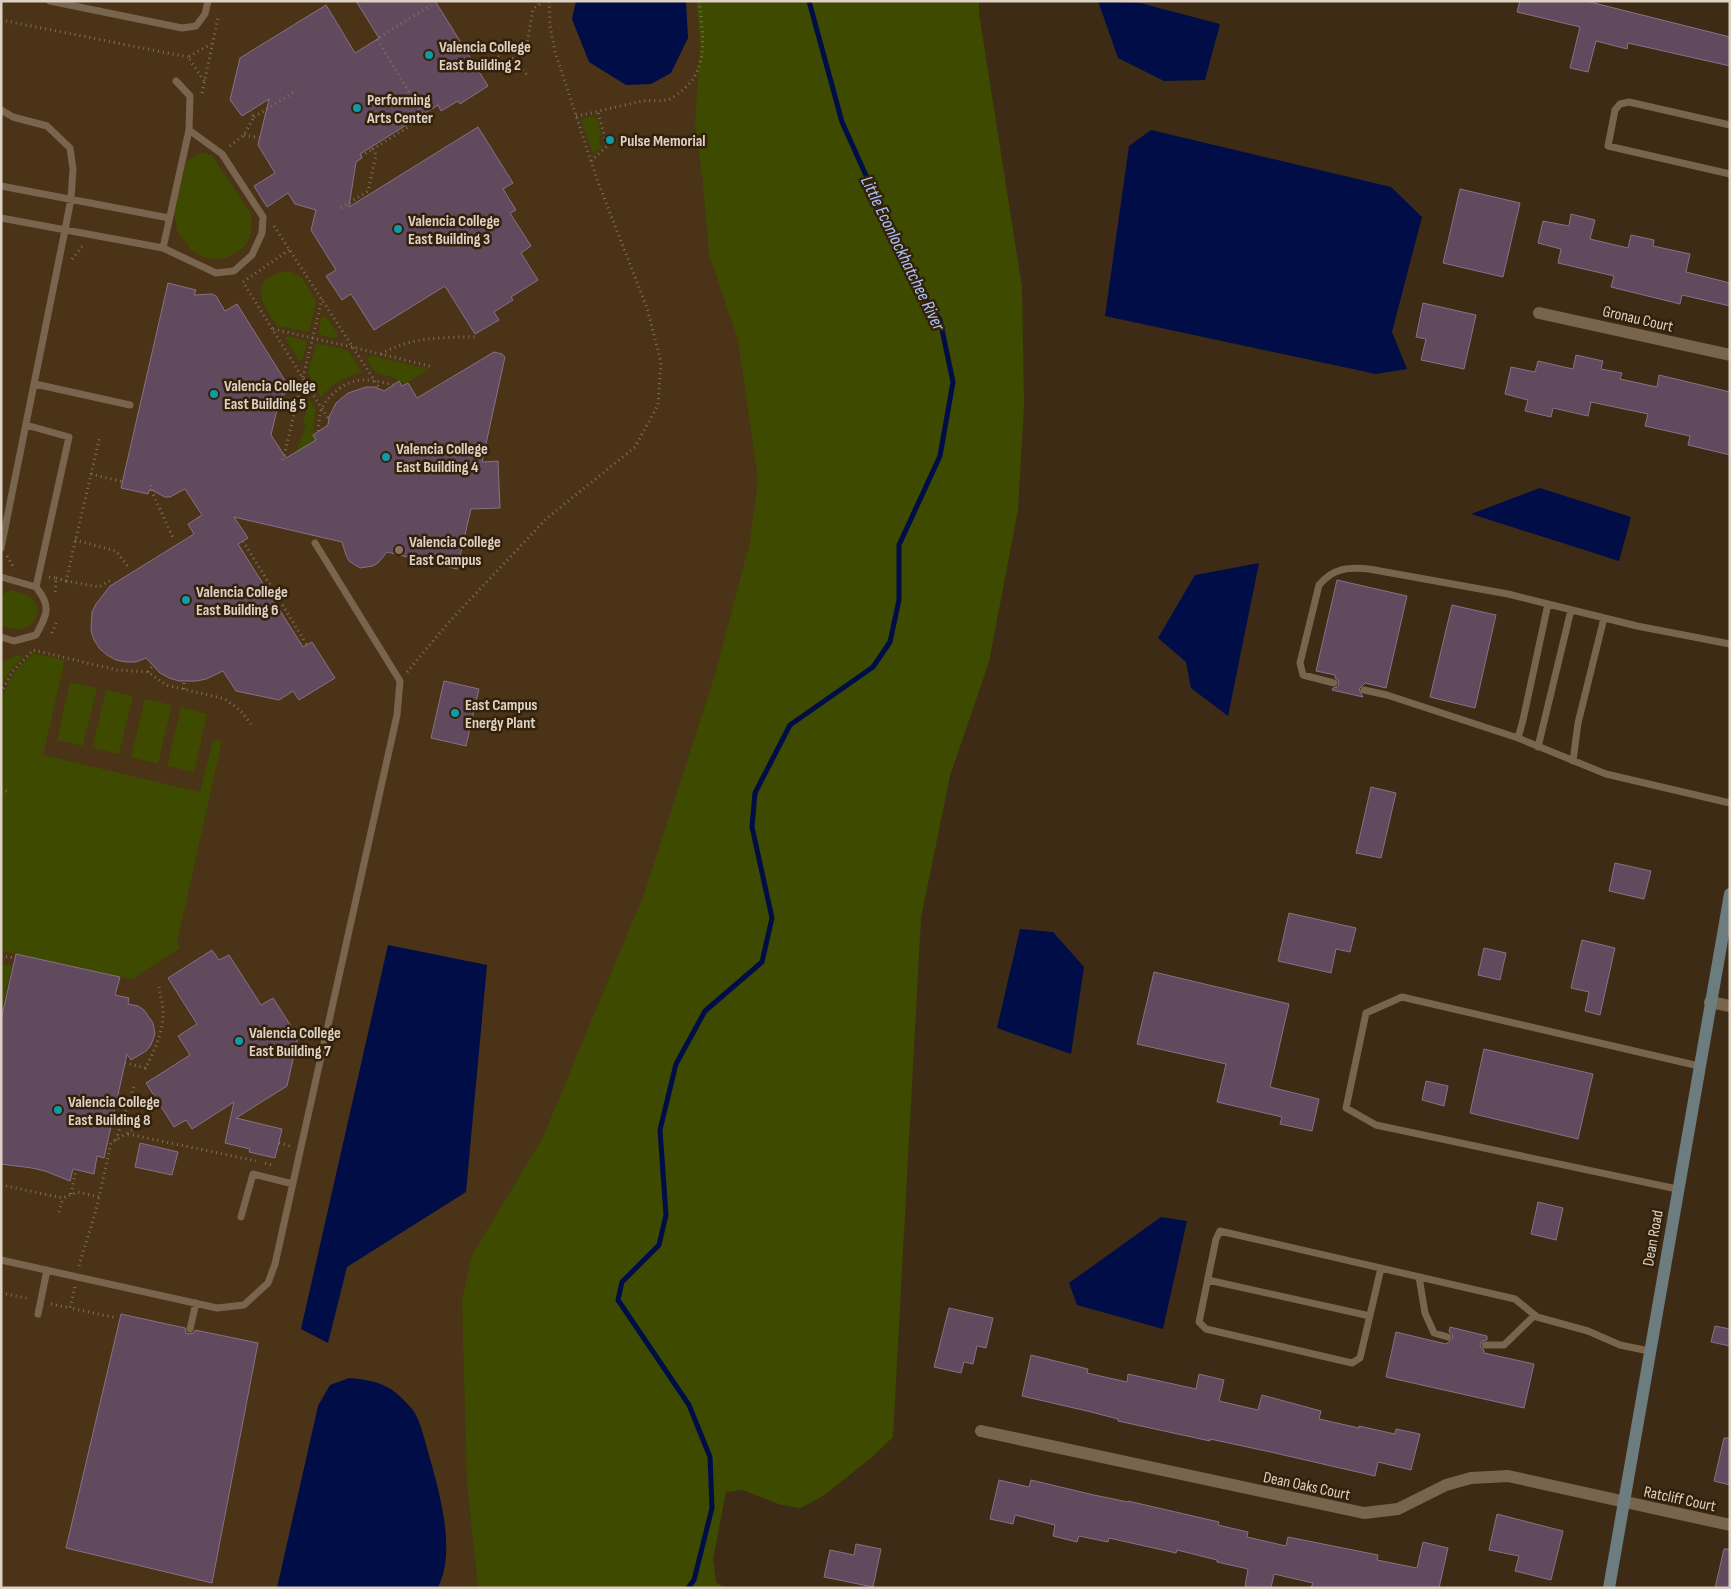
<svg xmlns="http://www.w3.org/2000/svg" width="1731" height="1589" font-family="'Sofia Sans Condensed',sans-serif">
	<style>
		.built { fill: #4a3317 }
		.green { fill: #3d4a00 }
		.water { fill: #000d47 }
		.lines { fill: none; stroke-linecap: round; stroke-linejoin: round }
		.stream { stroke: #000d47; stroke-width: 5 }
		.building { fill: #614a5e; stroke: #897085 }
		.path { stroke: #80705e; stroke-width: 3; stroke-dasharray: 1 4; stroke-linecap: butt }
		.lane { stroke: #79654d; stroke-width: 7 }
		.street { stroke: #79654d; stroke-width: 12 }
		.secondary { stroke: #6d7d7f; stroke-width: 12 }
		.culture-dot { fill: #0f9aa8; stroke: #33210b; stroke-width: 2 }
		.education-dot { fill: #8d6e63; stroke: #33210b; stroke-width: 2 }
		.labels { text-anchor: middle; stroke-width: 5; stroke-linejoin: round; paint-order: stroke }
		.poi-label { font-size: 16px; font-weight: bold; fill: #ded2c5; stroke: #33210b; text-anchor: start }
		.street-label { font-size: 16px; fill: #ded2c5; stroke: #33210b }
		.water-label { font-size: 18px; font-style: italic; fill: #aac7fd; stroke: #33210b }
	</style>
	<rect width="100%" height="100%" fill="#3d2b15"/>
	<path class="built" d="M 1,1 L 908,1 L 583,1588 L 1,1588 Z"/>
	<path class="green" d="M 697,1 L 979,1 L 979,13 L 1022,287 L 1024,404 L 1018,510 L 989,662 L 950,776 L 921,918 L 893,1437 L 870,1459 L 823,1496 L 801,1508 L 781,1505 L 743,1490 L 726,1492 L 713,1559 L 716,1582 L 725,1588 L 478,1588 L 467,1482 L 462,1300 L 472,1255 L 543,1137 L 644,894 L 714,678 L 750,542 L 758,479 L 738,340 L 709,254 L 703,184 L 695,123 L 700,47 Z
		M 596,116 L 601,135 L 599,140 L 601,147 L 598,151 L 592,152 L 581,119 Z
		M 200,153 L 205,153 L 212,156 L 251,213 L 252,223 L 251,232 L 248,241 L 242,249 L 226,258 L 209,259 L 200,256 L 192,251 L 177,231 L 174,212 L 187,160 Z
		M 291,271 L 303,279 L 316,301 L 309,332 L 277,326 C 273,319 266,311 263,302 C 255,280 273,272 291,271 Z
		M 323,316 L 327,317 L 337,333 L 337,337 L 334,339 L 318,334 L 321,318 Z
		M 288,336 L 307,341 L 303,359 L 301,360 L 299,360 L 285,339 Z
		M 316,343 L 348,350 L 362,372 C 345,376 332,384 321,397 L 308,374 Z
		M 372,356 L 430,369 L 405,384 L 391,377 L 375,372 L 368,361 L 368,357 Z
		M 309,399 L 316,410 L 313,426 L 315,440 L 295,453 L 306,426 L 303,422 Z
		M 11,590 C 17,592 25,593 30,597 C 49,612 30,640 1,625 L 1,595 Z
		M 33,653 L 65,660 L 43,755 L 200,792 L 213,740 L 222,741 L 177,943 L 180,948 L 132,979 L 1,951 L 1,699 L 13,674 Z
		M 25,655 L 11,670 L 1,687 L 1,663 L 15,656 Z
		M 70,682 L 97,688 L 83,746 L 57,740 Z
		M 106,690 L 133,696 L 119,754 L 92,748 Z
		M 145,699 L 172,705 L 158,764 L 131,757 Z
		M 181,707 L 207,714 L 194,772 L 167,766 Z
		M 1,964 L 12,966 L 1,1013 Z"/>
	<path class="water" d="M 576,1 L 686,1 L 688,38 L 671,73 L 651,84 L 626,85 L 589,62 L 572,19 Z
		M 1098,1 L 1140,3 L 1220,24 L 1205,80 L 1164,81 L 1118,58 Z
		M 1151,130 L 1391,187 L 1422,217 L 1392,332 L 1407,369 L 1376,374 L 1105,316 L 1129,146 Z
		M 1540,488 L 1631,517 L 1619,561 L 1471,514 Z
		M 1259,563 L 1228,716 L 1191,688 L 1186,662 L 1158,638 L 1195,575 Z
		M 1020,929 L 1053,932 L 1084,967 L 1071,1054 L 997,1028 Z
		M 388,945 L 487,965 L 466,1192 L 347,1267 L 328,1343 L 301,1329 Z
		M 1161,1217 L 1187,1221 L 1163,1329 L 1077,1305 L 1069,1283 Z
		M 349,1378 C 378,1380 393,1386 412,1409 C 419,1417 424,1437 427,1448 C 437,1484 452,1532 444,1570 C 443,1576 440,1582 438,1588 L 277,1588 L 318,1406 L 330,1385 Z"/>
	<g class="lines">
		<path class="stream" d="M 688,1588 L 694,1580 L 712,1508 L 710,1457 L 689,1405 L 618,1300 L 622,1282 L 659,1245 L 666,1215 L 660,1130 L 676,1064 L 705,1011 L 762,962 L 772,918 L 752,827 L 755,793 L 790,725 L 873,667 L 890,642 L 899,600 L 899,545 L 940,456 L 953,382 L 940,320 L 913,280 L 842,122 L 809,1"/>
	</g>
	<path class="building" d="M 356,1 L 435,1 L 488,86 L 460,104 L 458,101 L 441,111 L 438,105 L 360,154 L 362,158 L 356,162 L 349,207 L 478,127 L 513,183 L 503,189 L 516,210 L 510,213 L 531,246 L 521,253 L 538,280 L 511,297 L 513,300 L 494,312 L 499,320 L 475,334 L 445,286 L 374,330 L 351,294 L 342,300 L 326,276 L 336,270 L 311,230 L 316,210 L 295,204 L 288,193 L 267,207 L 254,186 L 275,173 L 258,145 L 269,99 L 242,116 L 230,100 L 240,58 L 326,5 L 355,53 L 379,38 Z
		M 1520,1 L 1586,1 L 1730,37 L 1730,66 L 1628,43 L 1627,49 L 1596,41 L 1588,72 L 1570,68 L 1580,27 L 1517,12 Z
		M 1460,189 L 1520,203 L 1503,277 L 1443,263 Z
		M 1571,214 L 1595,220 L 1590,239 L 1628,248 L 1631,235 L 1654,240 L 1653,246 L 1690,254 L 1686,272 L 1730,283 L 1730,306 L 1682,295 L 1680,304 L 1611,287 L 1614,276 L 1558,263 L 1561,249 L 1538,243 L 1543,221 L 1569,226 Z
		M 168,283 L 196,290 L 194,295 L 212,294 L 216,296 L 225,311 L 237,304 L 291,390 L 280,397 L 271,435 L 286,458 L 316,440 L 313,435 L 328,425 L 329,417 L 336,403 L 348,393 L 366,387 L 375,387 L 384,391 L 399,381 L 402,386 L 408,383 L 417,398 L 494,352 L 502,354 L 505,357 L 482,462 L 498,461 L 500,508 L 471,509 L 457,569 L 387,552 L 378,563 L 373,566 L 360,568 L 349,561 L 346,555 L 342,542 L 234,517 L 248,538 L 238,544 L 303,647 L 312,642 L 335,678 L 299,700 L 293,691 L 279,700 L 236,691 L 223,671 L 206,679 L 197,681 L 179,681 L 169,678 L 160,673 L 146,658 L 136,662 L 126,662 L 116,660 L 107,655 L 100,649 L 94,640 L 91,631 L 92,612 L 96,604 L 110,586 L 194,534 L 188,524 L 202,515 L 185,489 L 170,497 L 165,497 L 150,489 L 148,494 L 121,488 Z
		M 1423,303 L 1476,315 L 1464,369 L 1421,360 L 1426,339 L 1416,337 Z
		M 1576,355 L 1603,361 L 1601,369 L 1622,373 L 1620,379 L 1657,387 L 1659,375 L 1730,392 L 1730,455 L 1688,445 L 1690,436 L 1645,426 L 1648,414 L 1591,402 L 1588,416 L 1553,408 L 1551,417 L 1525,411 L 1528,400 L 1505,394 L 1511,367 L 1535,372 L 1538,361 L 1573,369 Z
		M 1337,580 L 1407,596 L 1386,688 L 1365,683 L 1359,689 L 1363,697 L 1332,690 L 1333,688 L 1337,687 L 1339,684 L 1338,680 L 1335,678 L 1335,675 L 1316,671 Z
		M 1452,605 L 1496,615 L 1475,708 L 1430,697 Z
		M 444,681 L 479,689 L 466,746 L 431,738 Z
		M 1371,787 L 1396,793 L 1381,858 L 1356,853 Z
		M 1615,863 L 1651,871 L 1644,899 L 1609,891 Z
		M 1289,913 L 1356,928 L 1350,952 L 1336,949 L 1331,973 L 1278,961 Z
		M 1582,940 L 1615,948 L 1600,1015 L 1585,1011 L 1589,992 L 1571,988 Z
		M 1484,948 L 1506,953 L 1500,980 L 1478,975 Z
		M 212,950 L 219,960 L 229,955 L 261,1005 L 273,998 L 298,1037 L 287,1086 L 236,1118 L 282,1129 L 275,1158 L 249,1152 L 250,1149 L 225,1143 L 234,1102 L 192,1129 L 186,1120 L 174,1127 L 146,1083 L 190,1055 L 178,1036 L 197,1024 L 168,978 Z
		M 16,954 L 120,977 L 115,995 L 129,998 L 128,1004 L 138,1006 L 144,1010 L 153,1023 L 155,1034 L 151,1045 L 146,1051 L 131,1060 L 127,1054 L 104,1158 L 97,1156 L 94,1174 L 73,1169 L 70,1181 L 45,1171 L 32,1168 L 1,1164 L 1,1020 Z
		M 1154,972 L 1289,1004 L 1270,1087 L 1319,1099 L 1312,1131 L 1280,1124 L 1282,1117 L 1217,1102 L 1226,1064 L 1137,1044 Z
		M 1484,1049 L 1593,1074 L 1578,1139 L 1470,1113 Z
		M 1426,1081 L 1448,1086 L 1444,1106 L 1422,1100 Z
		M 140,1143 L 178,1152 L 172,1175 L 135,1167 Z
		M 1538,1202 L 1563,1208 L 1556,1240 L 1531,1234 Z
		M 949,1308 L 993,1318 L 986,1348 L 977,1346 L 973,1364 L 964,1362 L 961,1373 L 934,1367 Z
		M 121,1314 L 185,1328 L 186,1333 L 189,1334 L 194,1333 L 195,1330 L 258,1343 L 212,1583 L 66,1548 Z
		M 1715,1326 L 1730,1329 L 1730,1346 L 1711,1342 Z
		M 1450,1327 L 1487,1336 L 1487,1340 L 1482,1341 L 1480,1345 L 1481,1348 L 1484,1350 L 1484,1353 L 1534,1364 L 1524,1408 L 1386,1377 L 1396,1332 L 1446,1344 L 1453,1338 L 1452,1334 L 1449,1332 Z
		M 1031,1355 L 1088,1369 L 1087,1373 L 1127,1382 L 1128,1374 L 1196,1389 L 1199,1374 L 1224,1380 L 1219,1401 L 1258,1410 L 1262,1395 L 1321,1411 L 1319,1419 L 1359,1428 L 1359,1426 L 1395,1434 L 1396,1429 L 1420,1434 L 1411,1470 L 1378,1462 L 1375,1476 L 1275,1453 L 1210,1439 L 1210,1441 L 1118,1421 L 1118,1419 L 1087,1411 L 1022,1396 Z
		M 1724,1438 L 1730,1438 L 1730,1485 L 1714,1481 Z
		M 999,1480 L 1029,1487 L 1031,1480 L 1094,1495 L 1128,1502 L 1128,1501 L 1219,1522 L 1218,1525 L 1248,1532 L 1247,1537 L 1286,1546 L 1288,1537 L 1378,1555 L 1377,1560 L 1417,1568 L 1423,1542 L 1448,1548 L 1439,1588 L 1311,1588 L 1313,1583 L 1274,1574 L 1271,1588 L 1253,1588 L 1245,1586 L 1248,1569 L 1217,1562 L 1217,1560 L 1177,1550 L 1176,1553 L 1109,1538 L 1108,1542 L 1079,1536 L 1077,1542 L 1053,1536 L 1055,1525 L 1015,1515 L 1013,1524 L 990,1519 Z
		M 1497,1514 L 1563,1531 L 1551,1580 L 1515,1571 L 1519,1556 L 1489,1550 Z
		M 856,1544 L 881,1549 L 873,1587 L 824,1577 L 830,1550 L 854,1555 Z
		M 1724,1549 L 1730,1549 L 1730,1588 L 1715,1588 Z"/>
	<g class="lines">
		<path class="path" d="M 1,20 L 188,57
			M 498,56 L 504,64 L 526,50 L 533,9 L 544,1
			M 512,59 L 527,75
			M 204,81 L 188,57 L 211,44
			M 202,93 L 218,18
			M 418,107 L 433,98
			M 576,116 C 599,112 621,105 644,101 C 652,100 662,102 670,99 C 673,98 677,94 680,92 C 710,71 703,33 699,1
			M 254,117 L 294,92
			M 244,135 L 260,138
			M 230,146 L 244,135 L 254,117 L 250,111
			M 361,156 L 373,149
			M 591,161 L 607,146 L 598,112
			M 341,208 L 368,191 L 376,155 L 373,149 L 424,117 L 377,39 L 431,5
			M 274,226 L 380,389
			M 289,250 L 243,282 L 329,420
			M 72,259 L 82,247 L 84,246
			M 273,329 L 352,347 L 433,367
			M 381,354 C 410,337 445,337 477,337
			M 318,431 C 319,424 319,415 322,408 C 329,394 347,380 363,380 C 373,380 384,383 394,385
			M 283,460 L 322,299
			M 91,474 L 123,482
			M 151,485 L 153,494 L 174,540
			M 75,540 L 116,551 L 129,568
			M 243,541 L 307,645
			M 7,556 L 13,566 L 15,567
			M 49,577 L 56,578 L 55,595
			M 56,578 L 66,581 L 100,436
			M 66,581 L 99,587 L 111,580
			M 52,633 L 57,621
			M 148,672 L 152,666
			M 407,672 L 450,621 L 546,519 L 635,447 L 658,405 L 661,362 L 647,308 L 598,182 L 555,52 L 550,26 L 549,1
			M 184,689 L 184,681
			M 1,693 L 12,672 L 33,650 L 117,670 L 148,672 L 166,685 L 225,699 L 241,711 L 251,724
			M 1,789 L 8,792
			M 1,956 L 15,958
			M 125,1063 L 146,1068
			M 145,1069 C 154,1051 164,1032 163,1011 C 163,1003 160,995 159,987
			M 128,1134 L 256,1161
			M 116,1140 L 134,1086
			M 279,1143 L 290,1146
			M 265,1163 L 272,1165
			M 1,1185 L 63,1198 L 77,1192 L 99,1197 L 111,1143 L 144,1123
			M 71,1194 L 76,1170
			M 59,1212 L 63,1198
			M 79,1266 C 85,1243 94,1221 99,1197
			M 75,1287 L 70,1308 L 117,1318
			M 1,1293 L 30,1299
			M 51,1304 L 70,1308"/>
		<path class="lane" d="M 50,1 L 182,28 L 196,26 L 205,14 L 208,1
			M 1,110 L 13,117 L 47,126 L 70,148 L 73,169 L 71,199 L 65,230 L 1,548
			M 1730,125 L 1629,102 L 1620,104 L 1615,110 L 1608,146 L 1730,174
			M 1,186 L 169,218
			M 1,218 L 163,248 L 216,273 L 234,271 L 252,255 L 262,233 L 263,217 L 222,154 L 189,130
			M 163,248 L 189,130 L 190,96 L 176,81
			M 35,384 L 130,405
			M 1,577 L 36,587 L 69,437 L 26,425
			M 1,637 L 14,641 L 36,635 C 47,614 52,607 36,587
			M 1730,644 L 1637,626 L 1548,604 L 1523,720 L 1518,738 L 1606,774 L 1730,803
			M 1334,683 L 1303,675 L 1300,663 L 1319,585 C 1333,568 1348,567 1369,569 L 1508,594 L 1548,604
			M 1364,690 L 1387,695 L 1518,738
			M 1538,747 L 1571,610
			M 1573,761 L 1578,723 L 1604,618
			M 1677,1189 L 1376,1125 L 1346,1108 L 1366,1013 L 1402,997 L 1699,1066
			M 241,1217 L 253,1174 L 293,1184
			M 1,1260 L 217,1308 L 244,1305 L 268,1283 L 275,1264 L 397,715 L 400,681 L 315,543
			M 1381,1268 L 1360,1358 L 1352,1363 L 1206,1329 L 1199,1322 L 1216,1239 L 1220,1231 L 1515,1299 L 1537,1317 L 1588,1331 L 1620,1345 L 1649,1351
			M 1419,1277 L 1425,1313 L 1434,1333 L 1448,1337
			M 1208,1280 L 1370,1316
			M 38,1314 L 47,1270
			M 190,1329 L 196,1303
			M 1485,1345 L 1504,1345 L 1535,1315"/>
		<path class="street" d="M 1539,313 L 1730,355
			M 1710,1002 L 1730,1006
			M 981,1431 L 1364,1513 L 1398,1509 L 1446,1485 L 1471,1478 L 1508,1476 L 1730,1525"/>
		<path class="secondary" d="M 1609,1588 L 1730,894"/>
	</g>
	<g class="culture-dot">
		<circle cx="429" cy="55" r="5"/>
		<circle cx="357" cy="108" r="5"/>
		<circle cx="610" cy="140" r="5"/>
		<circle cx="398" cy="229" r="5"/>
		<circle cx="214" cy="394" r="5"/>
		<circle cx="386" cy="457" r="5"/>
		<circle cx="186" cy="600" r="5"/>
		<circle cx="455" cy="713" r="5"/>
		<circle cx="239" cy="1041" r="5"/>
		<circle cx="58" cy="1110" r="5"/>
	</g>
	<circle class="education-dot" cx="399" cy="550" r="5"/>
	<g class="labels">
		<g class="poi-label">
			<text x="439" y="52">Valencia College<tspan x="439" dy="18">East Building 2</tspan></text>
			<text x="367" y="105">Performing<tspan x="367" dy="18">Arts Center</tspan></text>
			<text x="620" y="146">Pulse Memorial</text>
			<text x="408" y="226">Valencia College<tspan x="408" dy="18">East Building 3</tspan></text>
			<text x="224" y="391">Valencia College<tspan x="224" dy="18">East Building 5</tspan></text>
			<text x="396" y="454">Valencia College<tspan x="396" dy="18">East Building 4</tspan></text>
			<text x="409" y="547">Valencia College<tspan x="409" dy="18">East Campus</tspan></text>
			<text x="196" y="597">Valencia College<tspan x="196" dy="18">East Building 6</tspan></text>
			<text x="465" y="710">East Campus<tspan x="465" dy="18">Energy Plant</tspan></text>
			<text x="249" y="1038">Valencia College<tspan x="249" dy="18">East Building 7</tspan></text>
			<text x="68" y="1107">Valencia College<tspan x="68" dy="18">East Building 8</tspan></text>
		</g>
		<g class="street-label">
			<text transform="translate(1638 318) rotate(13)" y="6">Gronau Court</text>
			<text transform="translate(1652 1238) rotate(-80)" y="6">Dean Road</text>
			<text transform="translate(1307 1485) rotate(12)" y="6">Dean Oaks Court</text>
			<text transform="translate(1680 1498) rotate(12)" y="6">Ratcliff Court</text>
		</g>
		<g class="water-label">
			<text transform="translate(903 253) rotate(64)" y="6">Little Econlockhatchee River</text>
		</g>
	</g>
	<rect width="1731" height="1589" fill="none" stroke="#ded2c5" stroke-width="5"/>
</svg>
